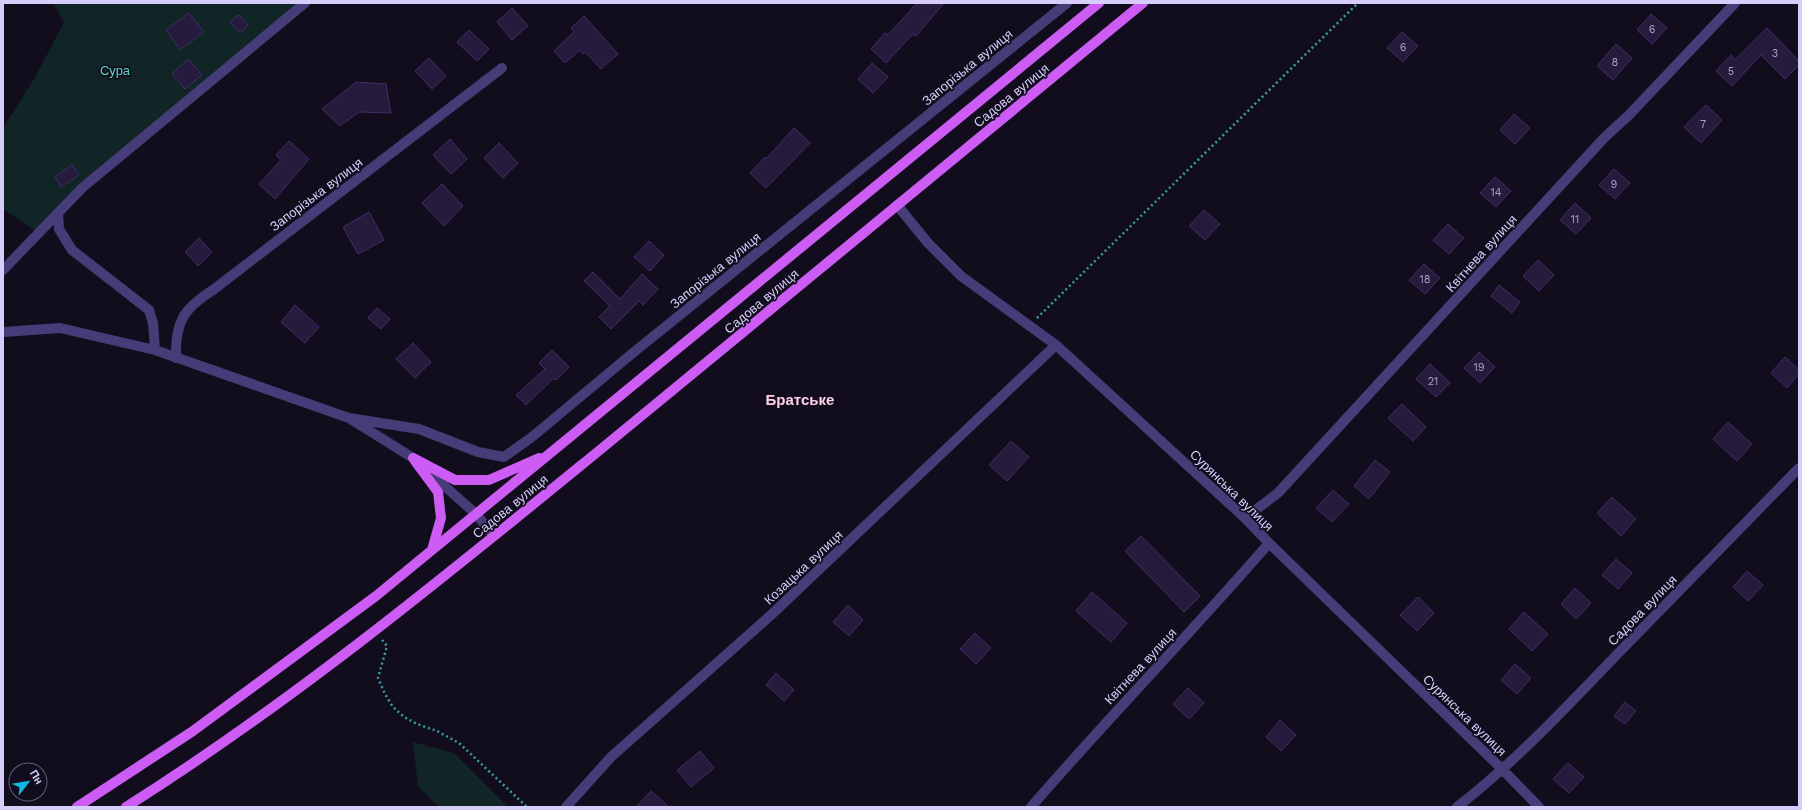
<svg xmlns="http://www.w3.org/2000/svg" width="1802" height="810" font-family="'Work Sans',sans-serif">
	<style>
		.green { fill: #112426 }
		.building { fill: #251b3c; stroke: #402e66 }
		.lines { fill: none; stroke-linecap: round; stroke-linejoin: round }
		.path { stroke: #369fa6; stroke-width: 2.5; stroke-dasharray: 2 3; stroke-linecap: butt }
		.minor { stroke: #453c78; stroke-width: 10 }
		.major { stroke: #cc5cf3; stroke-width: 10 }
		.labels { text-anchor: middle; stroke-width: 3.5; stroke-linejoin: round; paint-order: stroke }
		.number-label { font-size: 11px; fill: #aaa0cb }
		.street-label { font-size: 13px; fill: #d7cdfb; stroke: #120d1d }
		.park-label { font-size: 13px; fill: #5fd5c5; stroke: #120d1d }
		.quarter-label { font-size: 15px; font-weight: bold; fill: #fbcee6; stroke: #120d1d }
	</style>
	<rect width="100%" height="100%" fill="#120d1d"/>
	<path class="green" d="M 53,3 L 299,3 L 64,199 L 37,232 L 3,209 L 3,128 L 36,76 L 64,22 Z
		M 413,742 L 454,753 L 508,807 L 439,807 L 418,787 Z"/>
	<path class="building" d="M 917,3 L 944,3 L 916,36 L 913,34 L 886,63 L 871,49 L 885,33 L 888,35 Z
		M 512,8 L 528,26 L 512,40 L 497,22 Z
		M 189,13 L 204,32 L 180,50 L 166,30 Z
		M 1651,14 L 1667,28 L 1652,44 L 1637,30 Z
		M 239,15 L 248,25 L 240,33 L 230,22 Z
		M 584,16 L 618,54 L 601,69 L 585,52 L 583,54 L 580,50 L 565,63 L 554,51 L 574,32 L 571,28 Z
		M 1767,28 L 1799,61 L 1799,65 L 1785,79 L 1761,55 L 1732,86 L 1716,71 L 1731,55 L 1735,60 Z
		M 469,30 L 489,49 L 477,61 L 457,42 Z
		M 1402,32 L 1418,46 L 1403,62 L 1387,48 Z
		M 1616,44 L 1632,58 L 1613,80 L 1597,66 Z
		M 429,58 L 446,76 L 432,89 L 415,71 Z
		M 188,59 L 202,75 L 185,89 L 172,74 Z
		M 872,63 L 888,77 L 873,93 L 858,79 Z
		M 356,82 L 386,84 L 391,113 L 359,112 L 340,126 L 322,109 Z
		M 1706,105 L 1722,120 L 1701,143 L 1684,127 Z
		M 1514,114 L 1530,128 L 1515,144 L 1500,130 Z
		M 794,128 L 810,143 L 766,188 L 750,173 L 765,157 L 766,159 Z
		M 450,139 L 467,159 L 451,174 L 433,155 Z
		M 289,141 L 309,159 L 275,199 L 259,184 L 281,160 L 276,155 Z
		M 499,143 L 518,163 L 503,178 L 484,158 Z
		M 72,165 L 79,175 L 61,187 L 55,177 Z
		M 1614,169 L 1630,183 L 1615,199 L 1599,185 Z
		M 1495,177 L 1511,191 L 1496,207 L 1480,193 Z
		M 442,184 L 463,206 L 444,226 L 422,203 Z
		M 1575,203 L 1591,218 L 1576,234 L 1560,220 Z
		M 1204,210 L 1220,224 L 1205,240 L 1189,226 Z
		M 369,212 L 384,240 L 358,254 L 343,227 Z
		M 1448,224 L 1464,238 L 1449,254 L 1433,240 Z
		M 199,238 L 212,252 L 198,266 L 185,252 Z
		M 649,241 L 664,255 L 650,271 L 634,257 Z
		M 1538,260 L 1554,275 L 1539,291 L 1523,276 Z
		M 1424,264 L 1440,278 L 1425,294 L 1409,280 Z
		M 593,272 L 620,299 L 642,274 L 658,289 L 643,305 L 639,301 L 611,329 L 599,317 L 610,306 L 584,281 Z
		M 1499,285 L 1520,302 L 1512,313 L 1491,296 Z
		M 295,305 L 319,327 L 305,343 L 281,322 Z
		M 377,308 L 390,319 L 381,329 L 368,318 Z
		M 413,343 L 431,362 L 415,378 L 396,359 Z
		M 552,350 L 569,367 L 556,380 L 554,378 L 526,405 L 516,395 L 545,369 L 539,363 Z
		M 1479,352 L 1495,367 L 1480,383 L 1464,368 Z
		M 1785,357 L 1799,370 L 1799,374 L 1787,388 L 1771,373 Z
		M 1430,364 L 1450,383 L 1436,397 L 1416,379 Z
		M 1402,404 L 1426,427 L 1413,441 L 1388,418 Z
		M 1728,422 L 1752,444 L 1737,461 L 1713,439 Z
		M 1011,441 L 1029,457 L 1007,481 L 989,465 Z
		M 1375,460 L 1390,472 L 1369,499 L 1354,486 Z
		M 1333,490 L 1349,504 L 1332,522 L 1316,508 Z
		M 1612,497 L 1636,519 L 1621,536 L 1597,513 Z
		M 1141,536 L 1200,596 L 1184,612 L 1125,551 Z
		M 1616,559 L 1632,573 L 1618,589 L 1602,575 Z
		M 1747,571 L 1763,585 L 1748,601 L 1733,587 Z
		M 1575,588 L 1591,603 L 1576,619 L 1561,604 Z
		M 1092,592 L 1127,623 L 1111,642 L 1076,611 Z
		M 1418,597 L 1434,613 L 1417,631 L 1400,615 Z
		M 848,605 L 863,620 L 849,636 L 833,622 Z
		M 1524,612 L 1548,634 L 1532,651 L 1509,629 Z
		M 975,633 L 991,648 L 976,664 L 960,649 Z
		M 1515,664 L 1531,678 L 1517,694 L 1501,680 Z
		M 776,673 L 794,690 L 784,701 L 766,685 Z
		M 1188,688 L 1204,703 L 1189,719 L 1173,704 Z
		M 1625,702 L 1636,711 L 1625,724 L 1614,716 Z
		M 1280,720 L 1296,735 L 1281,751 L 1266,737 Z
		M 700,751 L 714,768 L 691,787 L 677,770 Z
		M 1568,763 L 1584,777 L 1569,793 L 1553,779 Z
		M 651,791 L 669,807 L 636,807 Z"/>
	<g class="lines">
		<path class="path" d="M 1037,318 L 1358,3
			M 382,640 L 387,646 L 378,678 L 385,694 L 393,707 L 404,717 L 417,724 L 437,731 L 459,743 L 527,807"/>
		<path class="minor" d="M 897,205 L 928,243 L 961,276 L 1056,345 L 1245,518 L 1269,543 L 1503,770 L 1539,807
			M 3,270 L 58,213
			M 3,332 L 60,328 L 155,350 L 349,418 L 413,458 L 476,514 L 494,536
			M 155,350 L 153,323 L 149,310 L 72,250 L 59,229 L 58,213 L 82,188 L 305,3
			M 176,358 C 175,322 183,309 213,290 L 502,68
			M 349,418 L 419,429 L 478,452 L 504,457 L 532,437 L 634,352 L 1067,3
			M 1245,518 L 1278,493 L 1604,138 L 1629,115 L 1735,3
			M 566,807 L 611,757 L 771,615 L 1056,345
			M 1031,807 C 1109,717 1191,633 1269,543
			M 1457,807 C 1523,756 1578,694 1636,635 C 1690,579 1745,524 1799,468"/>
		<path class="major" d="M 413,458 L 455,480 L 489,480 L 539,458
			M 415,461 L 438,492 L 441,518 L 432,550
			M 77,807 L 193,731 L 376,596 L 1099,3
			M 126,807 C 292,702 443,578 595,454 C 778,305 960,153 1143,3"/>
	</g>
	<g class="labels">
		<g class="number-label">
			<text x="1652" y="33">6</text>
			<text x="1403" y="51">6</text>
			<text x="1775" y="57">3</text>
			<text x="1615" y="66">8</text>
			<text x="1731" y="75">5</text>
			<text x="1703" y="128">7</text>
			<text x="1614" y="188">9</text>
			<text x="1496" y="196">14</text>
			<text x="1575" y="223">11</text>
			<text x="1425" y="283">18</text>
			<text x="1479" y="371">19</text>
			<text x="1433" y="385">21</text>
		</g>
		<g class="street-label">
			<text transform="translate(967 67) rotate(-39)" y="5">Запорізька вулиця</text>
			<text transform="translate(1011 95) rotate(-39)" y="5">Садова вулиця</text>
			<text transform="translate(316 194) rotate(-37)" y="5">Запорізька вулиця</text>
			<text transform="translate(1481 253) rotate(-48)" y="5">Квітнева вулиця</text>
			<text transform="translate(715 270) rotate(-39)" y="5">Запорізька вулиця</text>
			<text transform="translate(761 301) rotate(-40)" y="5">Садова вулиця</text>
			<text transform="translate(1232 490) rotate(44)" y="5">Сурянська вулиця</text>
			<text transform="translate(510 506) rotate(-39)" y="5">Садова вулиця</text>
			<text transform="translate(803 567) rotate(-43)" y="5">Козацька вулиця</text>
			<text transform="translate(1642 610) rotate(-46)" y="5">Садова вулиця</text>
			<text transform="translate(1140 666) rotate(-47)" y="5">Квітнева вулиця</text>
			<text transform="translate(1465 715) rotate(44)" y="5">Сурянська вулиця</text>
		</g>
		<g class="park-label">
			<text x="115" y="75">Сура</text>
		</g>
		<g class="quarter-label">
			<text x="800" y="405">Братське</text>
		</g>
	</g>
	<rect width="1802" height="810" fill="none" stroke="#d7cdfb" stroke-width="8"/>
	<g transform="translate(28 782) rotate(59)"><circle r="19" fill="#120d1d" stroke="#615a76"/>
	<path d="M0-3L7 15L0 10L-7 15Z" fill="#11b5e3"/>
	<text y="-6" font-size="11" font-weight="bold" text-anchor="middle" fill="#d7cdfb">Пн</text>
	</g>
</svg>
